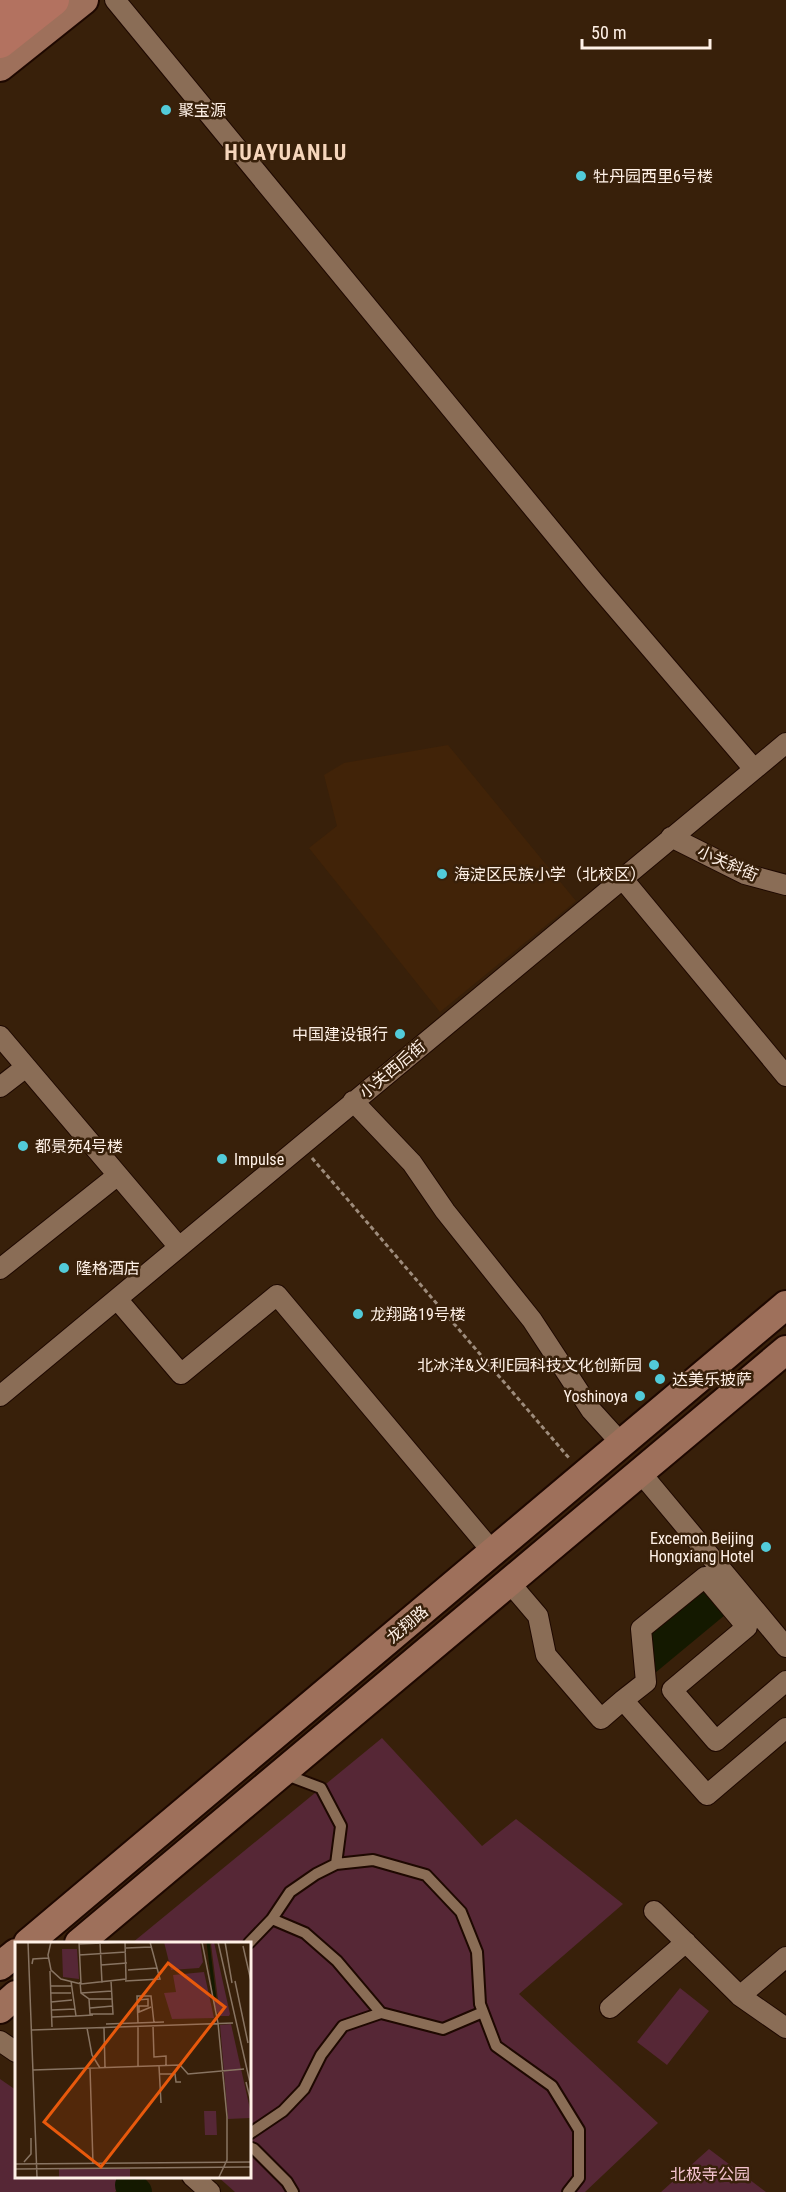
<svg xmlns="http://www.w3.org/2000/svg" width="786" height="2192" font-family="'Roboto Condensed','Noto Sans SC',sans-serif">
	<style>
		.built { fill: #412308 }
		.green { fill: #562736 }
		.water { fill: #141900 }
		.lines { fill: none; stroke-linecap: round; stroke-linejoin: round }
		.river { stroke: #141900; stroke-width: 30 }
		.lane-casing { stroke: #1e0800; stroke-width: 14 }
		.street-casing { stroke: #1e0800; stroke-width: 22 }
		.secondary-casing { stroke: #1e0800; stroke-width: 32 }
		.primary-casing { stroke: #1e0800; stroke-width: 34 }
		.path { stroke: #9e8c7c; stroke-width: 3; stroke-dasharray: 4.5 3; stroke-linecap: butt }
		.lane { stroke: #8a6d56; stroke-width: 10 }
		.street { stroke: #8a6d56; stroke-width: 20 }
		.secondary { stroke: #9e705b; stroke-width: 28 }
		.primary { stroke: #b37260; stroke-width: 32 }
		.poi-dot { fill: #52cbd9; stroke: #38200a; stroke-width: 2 }
		.labels { text-anchor: middle; stroke-width: 5; stroke-linejoin: round; paint-order: stroke }
		.poi-label { font-size: 16px; fill: #fff1e7; stroke: #38200a; text-anchor: start }
		.street-label { font-size: 16px; fill: #fff1e7; stroke: #38200a }
		.park-label { font-size: 16px; fill: #f5c4d0; stroke: #38200a }
		.district-label { font-size: 22px; font-weight: bold; letter-spacing: 1.5px; fill: #f6d6bc; stroke: #38200a }
		.inset-river { fill: none; stroke: #141900; stroke-width: 3 }
		.inset-road { fill: none; stroke: #887462; stroke-width: 1.5 }
		.view { fill: #e8590c; fill-opacity: 0.15; stroke: #e8590c; stroke-width: 3 }
		.inset-edge { fill: none; stroke: #fff1e7; stroke-width: 3 }
	</style>
	<rect width="100%" height="100%" fill="#38200a"/>
	<path class="built" d="M 448,745 L 576,901 L 440,1012 L 309,848 L 337,826 L 324,775 L 344,763 Z"/>
	<path class="green" d="M 382,1738 L 482,1846 L 516,1819 L 623,1904 L 519,1994 L 658,2123 L 585,2192 L 235,2192 L 217,2176 L 249,2176 L 249,1943 L 132,1943 Z
		M 680,1988 L 709,2011 L 667,2065 L 637,2042 Z
		M 0,2079 L 16,2090 L 16,2176 L 127,2176 L 115,2192 L 0,2192 Z
		M 709,2149 L 766,2192 L 661,2192 Z"/>
	<path class="water" d="M 703,1589 L 725,1615 L 655,1673 L 650,1631 Z"/>
	<g class="lines">
		<path class="river" d="M 130,2185 L 137,2192"/>
		<defs>
			<path id="lane" d="M 284,1774 L 321,1788 L 341,1826 L 336,1864 L 373,1860 L 426,1875 L 461,1912 L 477,1952 L 480,2004 L 496,2046 L 552,2086 L 579,2130 L 579,2178 L 568,2192
				M 336,1864 L 316,1874 L 290,1892 L 272,1919 L 305,1933 L 337,1961 L 381,2013 L 443,2029 L 483,2012
				M 249,1943 L 272,1919
				M 249,2134 L 283,2111 L 304,2089 L 321,2055 L 343,2026 L 381,2013
				M 249,2147 L 254,2149 L 287,2182 L 293,2192"/>
			<path id="street" d="M 115,0 L 594,582 L 754,769
				M 671,837 L 745,874 L 786,885
				M 622,878 L 786,1076
				M 0,1036 L 179,1247
				M 0,1087 L 26,1067
				M 353,1101 L 412,1163 L 445,1211 L 532,1320 L 591,1410 L 621,1443
				M 0,1269 L 118,1175
				M 117,1299 L 181,1374 L 277,1295 L 492,1551
				M 0,1396 L 786,743
				M 640,1472 L 786,1647
				M 509,1582 L 538,1616 L 546,1655 L 601,1719 L 623,1700 L 707,1795 L 786,1728
				M 623,1700 L 646,1682 L 641,1629 L 705,1577 L 747,1627 L 672,1690 L 716,1741 L 786,1681
				M 654,1911 L 740,1996
				M 786,1957 L 740,1996 L 786,2028
				M 610,2008 L 686,1942
				M 0,2041 L 16,2052
				M 192,2176 L 210,2192"/>
			<path id="secondary" d="M 0,67 L 84,0
				M 28,1943 L 786,1305
				M 79,1943 L 786,1350
				M 0,1966 L 16,1953
				M 0,2009 L 16,1995"/>
			<path id="primary" d="M 0,12 L 15,0
				M 0,42 L 53,0"/>
		</defs>
		<use href="#lane" class="lane-casing"/>
		<use href="#street" class="street-casing"/>
		<use href="#secondary" class="secondary-casing"/>
		<use href="#primary" class="primary-casing"/>
		<path class="path" d="M 312,1158 L 569,1458"/>
		<use href="#lane" class="lane"/>
		<use href="#street" class="street"/>
		<use href="#secondary" class="secondary"/>
		<use href="#primary" class="primary"/>
	</g>
	<g class="poi-dot">
		<circle cx="166" cy="110" r="6"/>
		<circle cx="581" cy="176" r="6"/>
		<circle cx="442" cy="874" r="6"/>
		<circle cx="400" cy="1034" r="6"/>
		<circle cx="23" cy="1146" r="6"/>
		<circle cx="222" cy="1159" r="6"/>
		<circle cx="64" cy="1268" r="6"/>
		<circle cx="358" cy="1314" r="6"/>
		<circle cx="654" cy="1365" r="6"/>
		<circle cx="660" cy="1379" r="6"/>
		<circle cx="640" cy="1396" r="6"/>
		<circle cx="766" cy="1547" r="6"/>
	</g>
	<g class="labels">
		<g class="poi-label">
			<text x="178" y="116">聚宝源</text>
			<text x="593" y="182">牡丹园西里6号楼</text>
			<text x="454" y="880">海淀区民族小学（北校区）</text>
			<text x="388" y="1040" text-anchor="end">中国建设银行</text>
			<text x="35" y="1152">都景苑4号楼</text>
			<text x="234" y="1165">Impulse</text>
			<text x="76" y="1274">隆格酒店</text>
			<text x="370" y="1320">龙翔路19号楼</text>
			<text x="642" y="1371" text-anchor="end">北冰洋&amp;义利E园科技文化创新园</text>
			<text x="672" y="1385">达美乐披萨</text>
			<text x="628" y="1402" text-anchor="end">Yoshinoya</text>
			<text x="754" y="1544" text-anchor="end">Excemon Beijing<tspan x="754" dy="18">Hongxiang Hotel</tspan></text>
		</g>
		<g class="street-label">
			<text transform="translate(728 863) rotate(24)" y="6">小关斜街</text>
			<text transform="translate(392 1069) rotate(-40)" y="6">小关西后街</text>
			<text transform="translate(407 1624) rotate(-40)" y="6">龙翔路</text>
		</g>
		<g class="park-label">
			<text x="710" y="2180">北极寺公园</text>
		</g>
		<g class="district-label">
			<text x="286" y="160">HUAYUANLU</text>
		</g>
	</g>
	<g transform="translate(15 1942)">
		<rect width="236" height="236" fill="#38200a"/>
		<path d="M 149,0 L 185,0 L 188,20 L 184,26 L 156,28 ZM 199,0 L 215,72 L 214,74 L 204,74 L 198,60 L 203,58 L 196,2 ZM 47,7 L 62,7 L 64,37 L 48,35 ZM 189,30 L 199,76 L 157,77 L 149,51 L 161,50 L 158,33 ZM 216,82 L 235,167 L 235,176 L 213,177 L 205,83 ZM 189,169 L 201,169 L 202,193 L 190,193 ZM 44,227 L 115,227 L 115,235 L 144,235 L 44,235 Z" fill="#562736"/>
		<path class="inset-river" d="M 193,0 L 200,58"/>
		<path class="inset-road" d="M 13,0 L 22,235M 36,0 L 33,13 L 36,28 L 46,37 L 66,42 L 111,37 L 110,0M 64,0 L 66,42M 85,0 L 87,41M 187,0 L 203,81 L 212,175 L 212,218 L 204,235M 203,0 L 236,145M 210,0 L 217,41M 64,2 L 109,0M 228,4 L 236,39M 111,6 L 136,5M 64,13 L 111,10M 17,22 L 18,17 L 33,16M 86,23 L 112,21M 113,28 L 142,26M 35,29 L 37,85M 56,39 L 61,74 L 78,73M 110,39 L 145,37 L 135,0M 220,39 L 233,101M 65,40 L 66,51 L 74,57 L 75,72 L 98,72 L 96,39M 35,44 L 56,44M 36,51 L 56,51M 66,51 L 97,49M 74,57 L 97,57M 122,58 L 133,57 L 133,64 L 124,64 L 124,70 L 136,65M 36,60 L 57,58M 75,66 L 98,64M 37,68 L 60,67M 37,75 L 61,74M 123,81 L 122,54 L 136,54 L 139,81M 91,82 L 149,80M 123,84 L 123,124M 138,84 L 139,115 L 151,114 L 151,124M 72,86 L 77,113 L 85,126M 89,86 L 90,125M 17,88 L 218,81M 144,124 L 146,161M 75,126 L 78,222M 18,128 L 165,123 L 173,132 L 229,127M 144,132 L 160,132 L 161,140 L 166,140M 231,140 L 236,160M 9,220 L 16,212 L 16,196M 0,222 L 236,220M 0,227 L 236,225"/>
		<path class="view" d="M 153,21 L 210,65 L 86,225 L 29,180 Z"/>
		<rect width="236" height="236" class="inset-edge"/>
	</g>
	<path d="M582 39v9h128v-9" fill="none" stroke="#fff1e7" stroke-width="3"/>
	<text x="591" y="39" font-size="18" fill="#fff1e7" stroke="#38200a" stroke-width="4.5" paint-order="stroke">50 m</text>
</svg>
